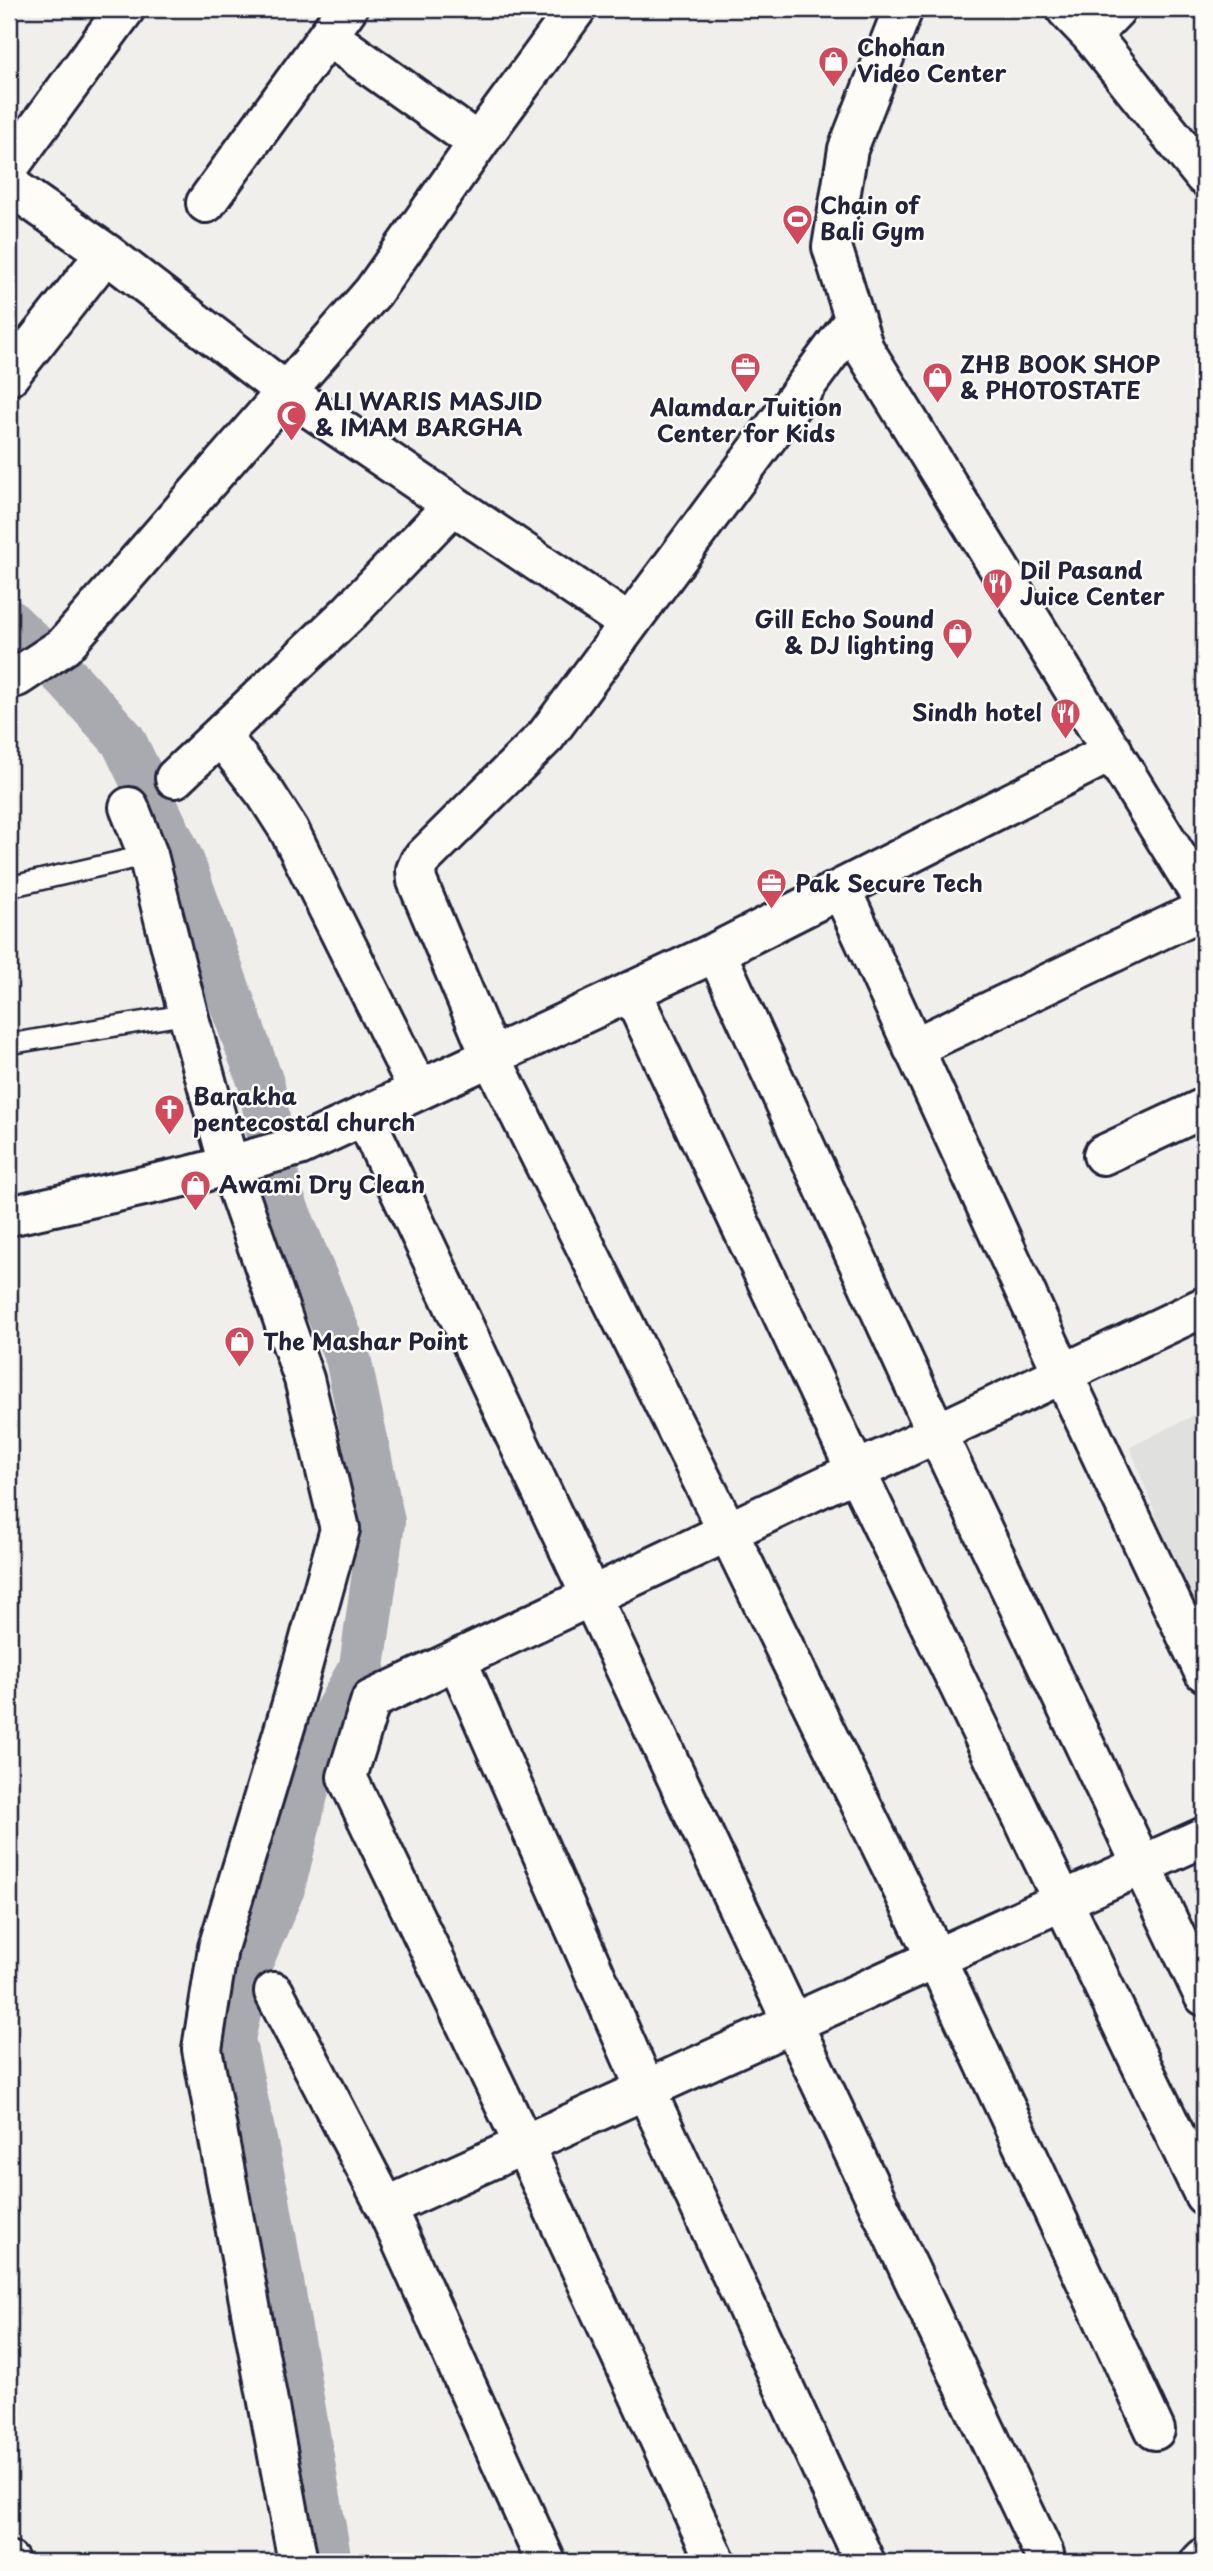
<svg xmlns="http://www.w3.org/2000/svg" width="1213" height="2571" font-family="'Playpen Sans',sans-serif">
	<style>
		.built { fill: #e0e0df }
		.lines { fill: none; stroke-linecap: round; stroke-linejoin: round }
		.canal { stroke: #a9a9b0; stroke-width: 46 }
		.lane-casing { stroke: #22223b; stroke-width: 24 }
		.street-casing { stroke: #22223b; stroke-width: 44 }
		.lane { stroke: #fdfcf7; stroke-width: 19 }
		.street { stroke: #fdfcf7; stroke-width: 38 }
		.labels { text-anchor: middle; stroke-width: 5; stroke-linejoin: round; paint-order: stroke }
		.poi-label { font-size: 23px; font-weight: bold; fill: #22223b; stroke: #fdfcf7; text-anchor: start }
	</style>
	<rect width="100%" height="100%" fill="#f0efec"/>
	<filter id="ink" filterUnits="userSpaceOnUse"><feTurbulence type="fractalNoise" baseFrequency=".0143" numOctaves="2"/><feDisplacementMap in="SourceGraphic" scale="14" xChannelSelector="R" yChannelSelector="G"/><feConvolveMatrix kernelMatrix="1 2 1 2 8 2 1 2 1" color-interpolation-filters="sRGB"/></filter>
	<g filter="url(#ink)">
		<path class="built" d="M 1204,1410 L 1204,1642 L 1130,1447 Z"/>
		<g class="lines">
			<path class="canal" d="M 9,622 L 67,678 L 123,740 L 181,860 L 262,1086 L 278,1190 L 348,1358 L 382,1522 L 362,1667 L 316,1750 L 282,1888 L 248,1967 L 232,2039 L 267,2200 L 329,2562"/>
			<defs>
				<path id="lane" d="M 9,887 L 148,855
					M 9,1044 L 188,1014"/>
				<path id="street" d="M 903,9 L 848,149 L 832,247 L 864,349 L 1204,901
					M 1066,9 L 1091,35 L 1204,176
					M 1091,35 L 1116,9
					M 328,36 L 478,143
					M 9,167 L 125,9
					M 9,185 L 106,253 L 286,392 L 628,623
					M 206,203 L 347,9
					M 855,319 L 546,736 L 420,861 L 416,870 L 417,881 L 491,1057 L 728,1532 L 936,1958 L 1155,2430
					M 9,376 L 106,253
					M 9,679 L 17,677 L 64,646 L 373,292 L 478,143 L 576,9
					M 221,736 L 266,794 L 289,830 L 418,1089
					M 175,778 L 349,613 L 452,506
					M 129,807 L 148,855 L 188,1014 L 229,1165 L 304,1379 L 340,1529 L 291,1707 L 218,1948 L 202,2049 L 298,2562
					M 841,889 L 1063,1374 L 1204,1672
					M 716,952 L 937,1434 L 1204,1996
					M 631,991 L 856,1471 L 1204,2195
					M 913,1048 L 1204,909
					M 364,1115 C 588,1596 818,2074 1044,2554
					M 1103,1155 L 1204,1108
					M 9,1216 L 193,1175 L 299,1146 L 716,952 L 1113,751
					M 457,1660 L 646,2090 L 865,2562
					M 274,1992 L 386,2207 L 546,2562
					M 386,2207 L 1204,1837
					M 9,2561 L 9,2562
					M 716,2562 L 524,2145 L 347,1777 L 371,1700 L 1204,1307
					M 1200,2562 L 1204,2558"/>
			</defs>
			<use href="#lane" class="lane-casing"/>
			<use href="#street" class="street-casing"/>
			<use href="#lane" class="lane"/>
			<use href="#street" class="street"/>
		</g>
	</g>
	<defs>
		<symbol id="shop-pin" viewBox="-11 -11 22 30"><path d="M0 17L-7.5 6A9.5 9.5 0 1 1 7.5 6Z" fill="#d1495b" stroke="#fdfcf7"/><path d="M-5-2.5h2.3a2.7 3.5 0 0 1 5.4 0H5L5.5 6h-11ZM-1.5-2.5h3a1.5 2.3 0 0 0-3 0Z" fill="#fff"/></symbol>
		<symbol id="stadium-pin" viewBox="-11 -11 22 30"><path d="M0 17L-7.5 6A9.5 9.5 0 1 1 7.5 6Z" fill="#d1495b" stroke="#fdfcf7"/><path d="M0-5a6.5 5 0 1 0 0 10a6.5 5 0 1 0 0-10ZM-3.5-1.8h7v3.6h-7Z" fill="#fff"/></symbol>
		<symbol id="office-pin" viewBox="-11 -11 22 30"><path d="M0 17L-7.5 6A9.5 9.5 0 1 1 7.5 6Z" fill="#d1495b" stroke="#fdfcf7"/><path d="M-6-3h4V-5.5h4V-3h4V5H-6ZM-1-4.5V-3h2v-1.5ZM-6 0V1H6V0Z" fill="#fff"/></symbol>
		<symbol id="mosque-pin" viewBox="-11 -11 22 30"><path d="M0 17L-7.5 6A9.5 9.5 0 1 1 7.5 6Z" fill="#d1495b" stroke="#fdfcf7"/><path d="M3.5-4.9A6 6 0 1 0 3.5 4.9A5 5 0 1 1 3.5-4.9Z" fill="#fff"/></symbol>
		<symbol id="restaurant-pin" viewBox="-11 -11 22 30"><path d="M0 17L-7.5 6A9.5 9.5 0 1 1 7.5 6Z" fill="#d1495b" stroke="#fdfcf7"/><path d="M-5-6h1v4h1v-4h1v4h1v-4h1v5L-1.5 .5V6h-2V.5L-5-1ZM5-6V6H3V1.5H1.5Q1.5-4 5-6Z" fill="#fff"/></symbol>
		<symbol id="church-pin" viewBox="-11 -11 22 30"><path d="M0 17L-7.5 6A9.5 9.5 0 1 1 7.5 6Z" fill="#d1495b" stroke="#fdfcf7"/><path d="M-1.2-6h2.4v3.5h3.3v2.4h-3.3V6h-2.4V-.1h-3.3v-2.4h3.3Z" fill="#fff"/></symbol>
	</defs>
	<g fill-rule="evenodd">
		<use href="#shop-pin" x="816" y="44" width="35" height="47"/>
		<use href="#stadium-pin" x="780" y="202" width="35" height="47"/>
		<use href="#office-pin" x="728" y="350" width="35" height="47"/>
		<use href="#shop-pin" x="920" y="360" width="35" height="47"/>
		<use href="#mosque-pin" x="274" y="398" width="35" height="47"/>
		<use href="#restaurant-pin" x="980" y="566" width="35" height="47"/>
		<use href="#shop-pin" x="940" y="616" width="35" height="47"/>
		<use href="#restaurant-pin" x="1048" y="696" width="35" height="47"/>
		<use href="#office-pin" x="754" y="866" width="35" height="47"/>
		<use href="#church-pin" x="152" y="1092" width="35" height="47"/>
		<use href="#shop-pin" x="178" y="1168" width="35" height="47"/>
		<use href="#shop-pin" x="222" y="1324" width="35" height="47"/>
	</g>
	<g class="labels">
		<g class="poi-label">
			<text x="857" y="56">Chohan<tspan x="857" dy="26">Video Center</tspan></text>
			<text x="820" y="214">Chain of<tspan x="820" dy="26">Bali Gym</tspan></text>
			<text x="960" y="373">ZHB BOOK SHOP<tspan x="960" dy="26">&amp; PHOTOSTATE</tspan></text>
			<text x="315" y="410">ALI WARIS MASJID<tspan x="315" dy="26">&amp; IMAM BARGHA</tspan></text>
			<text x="746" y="416" text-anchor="middle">Alamdar Tuition<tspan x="746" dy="26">Center for Kids</tspan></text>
			<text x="1020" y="579">Dil Pasand<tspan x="1020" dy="26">Juice Center</tspan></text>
			<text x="934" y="628" text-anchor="end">Gill Echo Sound<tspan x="934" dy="26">&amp; DJ lighting</tspan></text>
			<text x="1042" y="721" text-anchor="end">Sindh hotel</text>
			<text x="795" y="892">Pak Secure Tech</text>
			<text x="193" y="1105">Barakha<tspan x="193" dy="26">pentecostal church</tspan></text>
			<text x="219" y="1193">Awami Dry Clean</text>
			<text x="263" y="1350">The Mashar Point</text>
		</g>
	</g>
	<rect width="1213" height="2571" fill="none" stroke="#fdfcf7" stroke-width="35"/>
	<rect x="18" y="18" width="1178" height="2536" fill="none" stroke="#22223b" stroke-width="2.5" filter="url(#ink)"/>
</svg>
